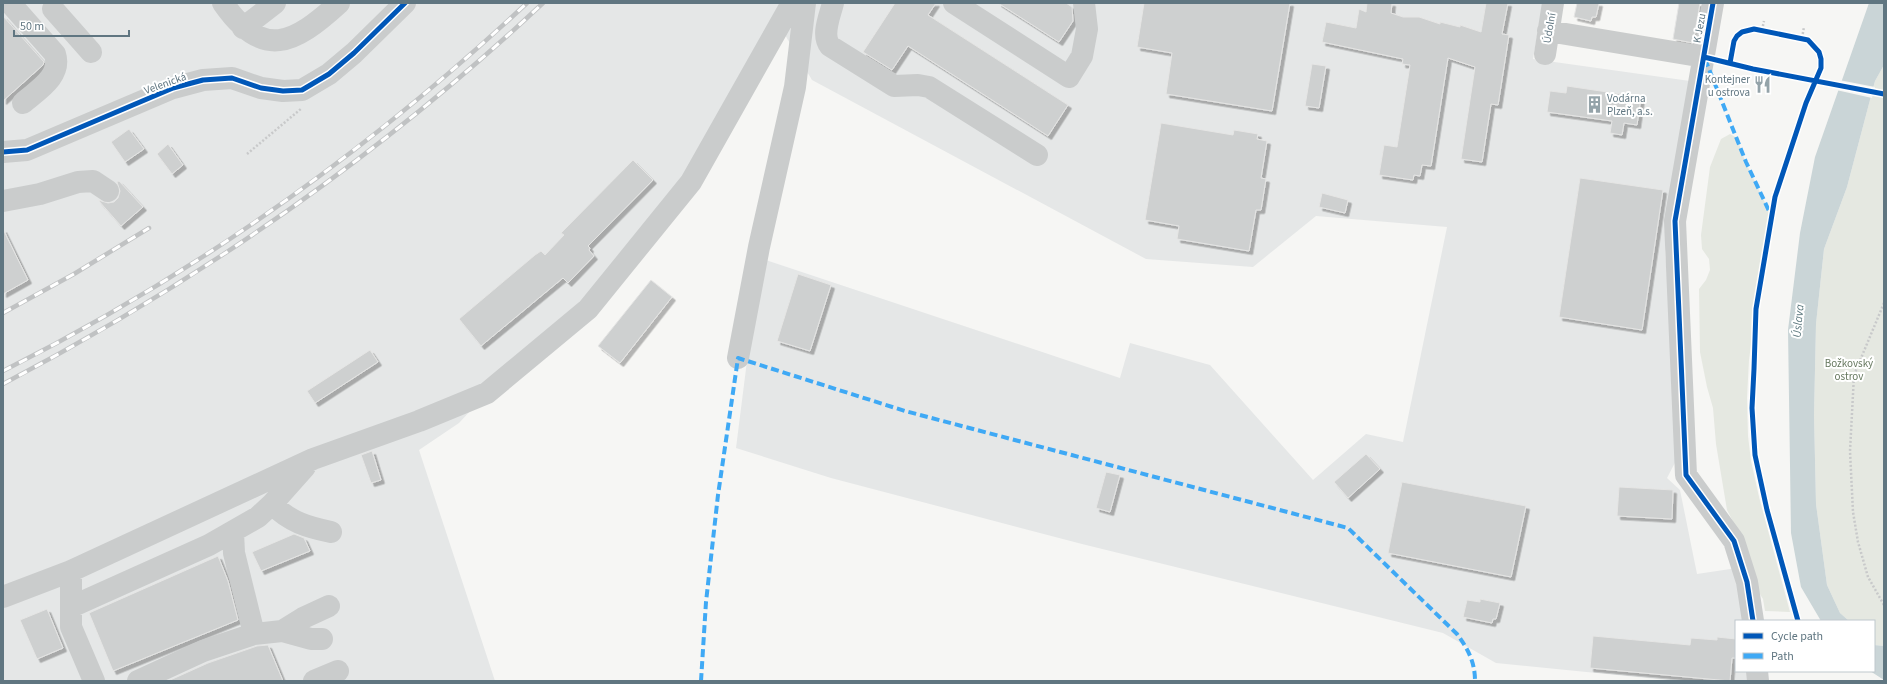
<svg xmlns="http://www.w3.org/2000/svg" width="1887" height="684" font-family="'Source Sans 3',sans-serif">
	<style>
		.built { fill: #e5e7e7 }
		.green { fill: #e5e8e1 }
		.water { fill: #cad5d7 }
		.pier { fill: #f6f6f4 }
		.building { fill: #ced0d0; stroke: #e5e5e4; filter: url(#shadow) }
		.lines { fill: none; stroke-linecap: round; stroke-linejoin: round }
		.path { stroke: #c8c9ca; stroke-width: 2.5; stroke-dasharray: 2 2; stroke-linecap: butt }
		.minor { stroke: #cacccc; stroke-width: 22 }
		.rail-casing { stroke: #c0c2c3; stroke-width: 4.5 }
		.rail { stroke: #fff; stroke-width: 3; stroke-dasharray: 9; stroke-linecap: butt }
		.quiet { stroke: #3fa9f5; stroke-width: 4; stroke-dasharray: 8 4; stroke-linecap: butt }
		.cycleway-casing { stroke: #fff; stroke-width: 8 }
		.cycleway { stroke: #0057b8; stroke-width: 5 }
		.labels { text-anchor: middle; stroke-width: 4; stroke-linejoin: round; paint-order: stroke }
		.street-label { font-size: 11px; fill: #607681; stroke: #fff }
		.poi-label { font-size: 11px; fill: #607681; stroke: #fff; text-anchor: end }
		.park-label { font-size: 11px; fill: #66785f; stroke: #fff }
		.water-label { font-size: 12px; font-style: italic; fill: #5a767c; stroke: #fff }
	</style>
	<defs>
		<filter id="shadow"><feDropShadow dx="3.5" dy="3.5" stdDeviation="0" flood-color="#0004"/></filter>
	</defs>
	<rect width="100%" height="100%" fill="#f6f6f4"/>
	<path class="built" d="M 3,3 L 1543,3 L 1533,59 L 1690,81 L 1665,252 L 1681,451 L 1667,478 L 1680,490 L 1697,574 L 1737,568 L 1745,621 L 1736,621 L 1736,671 L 1750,671 L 1750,681 L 1677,681 L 1496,663 L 1443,633 L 1082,544 L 831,478 L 736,448 L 760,258 L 1120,378 L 1130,343 L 1210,365 L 1313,480 L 1366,434 L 1403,442 L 1447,227 L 1316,216 L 1253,267 L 1146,259 L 812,80 L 779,25 L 691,182 L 588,309 L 487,393 L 459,423 L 419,450 L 495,681 L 3,681 Z"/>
	<path class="green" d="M 1884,65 L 1884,646 L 1874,645 L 1874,621 L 1849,621 L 1840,613 L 1827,585 L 1816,504 L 1814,415 L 1816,324 L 1824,249 L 1847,187 L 1875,81 Z
		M 1730,134 L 1737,138 L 1745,161 L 1769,211 L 1749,360 L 1747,398 L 1748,436 L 1751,461 L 1759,497 L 1790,612 L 1765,611 L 1763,599 L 1753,583 L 1737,529 L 1727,510 L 1716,444 L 1713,408 L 1707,387 L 1700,352 L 1699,289 L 1706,280 L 1710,270 L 1709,259 L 1702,249 L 1701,235 L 1710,167 L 1721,139 Z"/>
	<path class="water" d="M 1869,3 L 1884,3 L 1884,65 L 1875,81 L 1847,187 L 1824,249 L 1816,324 L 1814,415 L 1816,504 L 1827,585 L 1840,613 L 1849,621 L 1821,621 L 1801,587 L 1791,533 L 1788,330 L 1800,233 L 1815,157 Z
		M 1874,645 L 1884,646 L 1884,680 L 1870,671 L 1874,671 Z"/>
	<path class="pier" d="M 1839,80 L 1875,87 L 1872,98 L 1836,90 Z"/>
	<path class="building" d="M 895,3 L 936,3 L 928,15 L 1068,105 L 1048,136 L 908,46 L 892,70 L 863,52 Z
		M 998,3 L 1066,3 L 1072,7 L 1073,21 L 1059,42 Z
		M 1144,3 L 1290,3 L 1272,111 L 1166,94 L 1172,53 L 1137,47 Z
		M 1367,3 L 1392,3 L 1391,13 L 1403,17 L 1419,17 L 1440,24 L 1440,22 L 1460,27 L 1460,25 L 1481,32 L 1486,3 L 1508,3 L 1502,34 L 1509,35 L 1498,105 L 1491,104 L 1482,162 L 1461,159 L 1475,67 L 1448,58 L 1431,166 L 1422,165 L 1420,176 L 1414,175 L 1413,180 L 1379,175 L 1384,145 L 1397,147 L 1410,65 L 1402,64 L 1403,59 L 1322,42 L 1326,22 L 1356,28 L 1359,9 L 1366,12 Z
		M 1577,3 L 1599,3 L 1596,17 L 1592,17 L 1591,21 L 1574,17 Z
		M 1679,3 L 1700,3 L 1693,43 L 1673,39 Z
		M 3,16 L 44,62 L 43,65 L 3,101 Z
		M 1312,64 L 1326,66 L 1319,108 L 1305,106 Z
		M 1567,86 L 1641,97 L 1637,125 L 1624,123 L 1622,135 L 1610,133 L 1612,121 L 1547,112 L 1550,91 L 1566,93 Z
		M 1161,123 L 1233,135 L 1234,130 L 1258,134 L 1257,139 L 1267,141 L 1261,178 L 1266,179 L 1261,210 L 1256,210 L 1249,251 L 1177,239 L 1179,226 L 1145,220 Z
		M 129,129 L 144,149 L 125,162 L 111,142 Z
		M 168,144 L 183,165 L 172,174 L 157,154 Z
		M 633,160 L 653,180 L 588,246 L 590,248 L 589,250 L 594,256 L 568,283 L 563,278 L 481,346 L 459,319 L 535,255 L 541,251 L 545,255 L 564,235 L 561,233 Z
		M 1580,178 L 1663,190 L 1642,330 L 1559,317 Z
		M 119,181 L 143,207 L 121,226 L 98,200 L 108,203 L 114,202 L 118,198 L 120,191 L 117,182 Z
		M 1322,193 L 1348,200 L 1345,213 L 1319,207 Z
		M 3,229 L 28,280 L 3,294 Z
		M 798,274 L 831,285 L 810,351 L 777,341 Z
		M 651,280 L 672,297 L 620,363 L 598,346 Z
		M 370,350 L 378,362 L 315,403 L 307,391 Z
		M 372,451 L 381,480 L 371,483 L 361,455 Z
		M 1366,454 L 1380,469 L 1348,498 L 1334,482 Z
		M 1106,472 L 1120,475 L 1110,512 L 1096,508 Z
		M 1402,482 L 1526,506 L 1511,577 L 1388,553 Z
		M 1619,487 L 1673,490 L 1672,519 L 1617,516 Z
		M 294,534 L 304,538 L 310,551 L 261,571 L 252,552 Z
		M 218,556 L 228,581 L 238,620 L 113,671 L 89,613 Z
		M 1480,599 L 1500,603 L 1496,619 L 1493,619 L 1492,623 L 1463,617 L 1467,600 L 1480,602 Z
		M 47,609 L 63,648 L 37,659 L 20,620 Z
		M 1593,636 L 1690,645 L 1691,638 L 1717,640 L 1717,637 L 1736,639 L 1736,658 L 1732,658 L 1730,681 L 1590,668 Z
		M 268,645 L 283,681 L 168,681 L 208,663 L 257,646 Z"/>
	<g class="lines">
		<path class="path" d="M 1762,30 L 1764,21
			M 1802,38 L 1804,27
			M 247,154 L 302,108
			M 1884,303 L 1854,375 L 1850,451 L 1853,512 L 1858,542 L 1868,577 L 1884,605"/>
		<path class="minor" d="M 10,3 L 55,54 C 62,76 38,90 23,103
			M 223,3 C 263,61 294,44 339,3
			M 833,3 C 830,16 821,35 830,46 L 894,86 L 918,85 L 929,87 L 1037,155
			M 954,3 L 1069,77 L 1082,56 L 1087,29 L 1084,3
			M 1713,3 L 1675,221 L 1686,475 L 1734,541 L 1747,582 L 1753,621
			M 53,9 L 91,52
			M 243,28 L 275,3
			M 1548,31 L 1704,57
			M 1545,54 L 1553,3
			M 3,152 L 27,150 L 173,88 L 203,80 L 232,78 L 261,88 L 283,91 L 302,90 L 329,74 L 354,53 L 405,3
			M 3,201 L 40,194 L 78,182 L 93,181 L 108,191
			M 738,358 L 759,247 L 795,87 L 805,3
			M 305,467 L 272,504 C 290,522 307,527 331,532
			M 233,532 L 234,553 L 254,634
			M 71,571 L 71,627 L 94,681
			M 3,597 L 71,571 L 313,459 L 419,421 L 487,393 L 588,309 L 691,182 L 792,3
			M 71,607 L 209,545 L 258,517 L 272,504
			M 282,631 L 303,618 L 329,606
			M 1757,671 L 1758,681
			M 138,681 L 203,651 L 254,634 L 282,631 L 311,639 L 322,639
			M 314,681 L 338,671"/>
		<defs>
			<path id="rail" d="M 3,313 L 74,274 L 149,228
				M 3,371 C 194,275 371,149 527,3
				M 3,384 C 199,281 381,155 543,3"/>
		</defs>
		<use href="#rail" class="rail-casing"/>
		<use href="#rail" class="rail"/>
		<path class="quiet" d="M 1705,59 L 1746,162 L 1770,213
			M 701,681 L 706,602 L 718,495 L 738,358 L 905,411 L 1348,528 L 1457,634 C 1468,649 1475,662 1475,681"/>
		<defs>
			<path id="cycleway" d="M 1713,3 L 1675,221 L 1686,475 L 1734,541 L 1747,582 L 1753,621
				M 1704,57 L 1753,69 L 1884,94
				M 1730,63 L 1734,41 L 1737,36 L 1742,32 L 1754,29 L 1808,40 L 1819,52 L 1821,59 L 1821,68 L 1806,103 L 1775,197 L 1756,309 L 1754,369 L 1752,408 L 1755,455 L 1767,510 L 1798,621
				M 3,152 L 27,150 L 173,88 L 203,80 L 232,78 L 261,88 L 283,91 L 302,90 L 329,74 L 354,53 L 405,3"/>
		</defs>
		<use href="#cycleway" class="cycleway-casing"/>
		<use href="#cycleway" class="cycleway"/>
	</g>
	<defs>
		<symbol id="restaurant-bare" viewBox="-9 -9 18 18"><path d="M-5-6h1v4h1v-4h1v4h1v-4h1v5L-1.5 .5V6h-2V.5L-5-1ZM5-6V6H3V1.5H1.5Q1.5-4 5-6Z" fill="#94a3a9" stroke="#fff" stroke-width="2.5" paint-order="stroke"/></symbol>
		<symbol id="building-bare" viewBox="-9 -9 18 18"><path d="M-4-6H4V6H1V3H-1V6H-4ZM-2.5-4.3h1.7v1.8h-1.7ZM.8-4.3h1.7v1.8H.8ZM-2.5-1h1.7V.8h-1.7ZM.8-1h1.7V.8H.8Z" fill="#94a3a9" stroke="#fff" stroke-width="2.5" paint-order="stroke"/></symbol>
	</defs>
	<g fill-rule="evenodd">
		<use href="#restaurant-bare" x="1750" y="72" width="25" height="25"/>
		<use href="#building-bare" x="1582" y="92" width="25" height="25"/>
	</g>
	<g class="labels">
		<g class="street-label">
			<text transform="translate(1549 28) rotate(-80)" y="4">Údolní</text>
			<text transform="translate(1699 28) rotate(-80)" y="4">K Jezu</text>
			<text transform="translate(165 83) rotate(-20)" y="4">Velenická</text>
		</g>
		<g class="poi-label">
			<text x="1750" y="83">Kontejner<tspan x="1750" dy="13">u ostrova</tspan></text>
			<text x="1607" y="102" text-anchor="start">Vodárna<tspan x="1607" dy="13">Plzeň, a.s.</tspan></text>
		</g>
		<g class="park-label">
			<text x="1849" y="367">Božkovský<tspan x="1849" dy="13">ostrov</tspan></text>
		</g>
		<g class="water-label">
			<text transform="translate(1798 321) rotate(-85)" y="4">Úslava</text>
		</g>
	</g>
	<rect width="1887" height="684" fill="none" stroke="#607681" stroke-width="8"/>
	<rect x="1735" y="620" width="140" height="52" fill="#ffffff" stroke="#bfc8cd"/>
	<rect x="1743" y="633" width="20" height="6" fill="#0057b8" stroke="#bfc8cd"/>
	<text x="1771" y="640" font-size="12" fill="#607681">Cycle path</text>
	<rect x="1743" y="653" width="20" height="6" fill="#3fa9f5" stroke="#bfc8cd"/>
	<text x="1771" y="660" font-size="12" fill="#607681">Path</text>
	<path d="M14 30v6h115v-6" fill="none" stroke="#607681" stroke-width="2"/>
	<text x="20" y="30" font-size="12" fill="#607681" stroke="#ffffff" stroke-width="3" paint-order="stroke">50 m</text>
</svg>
